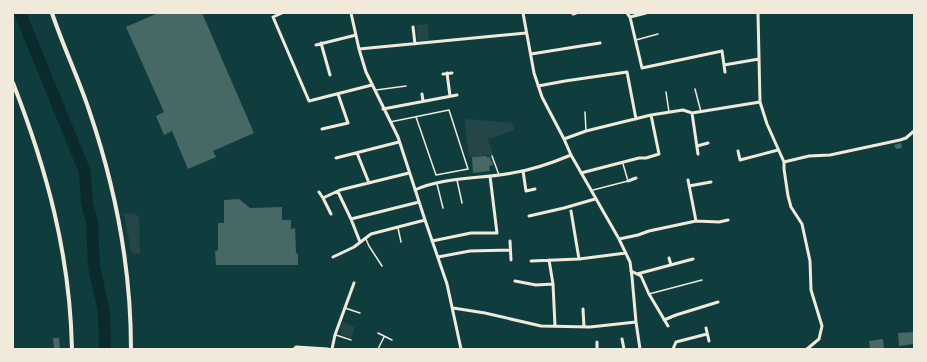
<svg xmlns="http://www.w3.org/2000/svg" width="927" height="362" font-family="Raleway,sans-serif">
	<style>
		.green { fill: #244646 }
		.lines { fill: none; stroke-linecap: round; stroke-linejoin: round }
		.river { stroke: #0a2a2b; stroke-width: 12 }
		.building { fill: #486865 }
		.service { stroke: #f1e9da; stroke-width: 1.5 }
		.minor { stroke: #f1e9da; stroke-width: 3 }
		.tertiary { stroke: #f1e9da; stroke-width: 4 }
	</style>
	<rect width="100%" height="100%" fill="#0f3d3e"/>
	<path class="green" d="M 428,24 L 429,40 L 419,41 L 417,39 L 416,25 Z
		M 465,119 L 512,123 L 515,130 L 488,139 L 493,155 L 469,157 L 467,142 Z
		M 124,213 L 136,214 L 139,218 L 140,253 L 134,253 L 131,251 Z
		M 342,322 L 355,327 L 351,338 L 340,334 L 342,330 L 340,329 Z"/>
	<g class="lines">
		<path class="river" d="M 20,13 L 85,172 L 87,203 L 92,222 L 94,266 L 104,312 L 105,349"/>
	</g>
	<path class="building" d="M 158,13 L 202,13 L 254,133 L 213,151 L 216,157 L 188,169 L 172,131 L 164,135 L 156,116 L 164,112 L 126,27 Z
		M 901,143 L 902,148 L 896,149 L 894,145 Z
		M 487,156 L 487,158 L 490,157 L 491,161 L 492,161 L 493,165 L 489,166 L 490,171 L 473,173 L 472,157 Z
		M 239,199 L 250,208 L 282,207 L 282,220 L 291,220 L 291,229 L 295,228 L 296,254 L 298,253 L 298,265 L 216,265 L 215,251 L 218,250 L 218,223 L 224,223 L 224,200 Z
		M 914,332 L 914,344 L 899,346 L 898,333 Z
		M 53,338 L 59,338 L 60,349 L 54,349 Z
		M 883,339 L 884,349 L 870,349 L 869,341 Z"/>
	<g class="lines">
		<path class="service" d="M 636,40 L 658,34
			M 695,89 L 701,112
			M 376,90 L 406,86
			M 666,92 L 669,112
			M 585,112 L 586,131
			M 390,122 L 449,110 L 468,169 L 436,175 L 416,117
			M 492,156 L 499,175
			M 457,180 L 462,203
			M 437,184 L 443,208
			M 593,190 L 628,181 L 623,164
			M 398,228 L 401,242
			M 366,239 L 369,246 L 382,266
			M 649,294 L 702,280
			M 345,308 L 360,313
			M 378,333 L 392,340
			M 336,335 L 351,340
			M 378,349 L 384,337"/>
		<path class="minor" d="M 282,13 L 273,17 L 309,101 L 372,85
			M 351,13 L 359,49 L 366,72 L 398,137 L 425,220 L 447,284 L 461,349
			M 523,13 L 534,73 L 542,97 L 564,139 L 571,155 L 619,239 L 630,262 L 632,277 L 636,322 L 640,349
			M 627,13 L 630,17 L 642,68 L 722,51 L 724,65 L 759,59
			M 758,13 L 760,102 L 767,124 L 784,162 L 784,169 L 788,196 L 791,207 L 802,224 L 810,261 L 811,290 L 822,326 L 819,339 L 807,349
			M 573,14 L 576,13
			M 630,17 L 646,13
			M 413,27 L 415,44
			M 321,43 L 330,75
			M 316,45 L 356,35
			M 359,49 L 526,33
			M 531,54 L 600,43
			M 724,65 L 725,72
			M 447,73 L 450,96
			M 443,74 L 452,73
			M 538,86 L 565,81 L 627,72 L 636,119
			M 422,94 L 423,101
			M 383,109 L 457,95
			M 692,113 L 698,154
			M 322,129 L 348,123 L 338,94
			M 564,139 L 586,131 L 651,115 L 683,110 L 692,113 L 760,102
			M 697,146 L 708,143
			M 738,151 L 740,160 L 778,150
			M 357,153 L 369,183
			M 336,158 L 399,142
			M 784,162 L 809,156 L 830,155 L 900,140 L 906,138 L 914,131
			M 523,171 L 526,191 L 535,189
			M 581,173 L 639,158 L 646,158 L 659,154 L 651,115
			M 688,180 L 696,221
			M 628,181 L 636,178
			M 689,186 L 711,182
			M 415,190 C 443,177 481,179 512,173 C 532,170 552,163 571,155
			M 319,192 L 323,198
			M 338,192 L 351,219 L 360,242
			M 571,211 L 579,259
			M 331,214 L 323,198 L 340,190 L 409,173
			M 529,216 L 564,208 L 595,199
			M 351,219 L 419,202
			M 619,239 L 638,235 L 649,231 L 696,221 L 719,222 L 728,220
			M 432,241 L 471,233 L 497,233 L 490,176
			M 510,241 L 511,260
			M 333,257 L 354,247 L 371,234 L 425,220
			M 438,257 L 470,251 L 510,250
			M 669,258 L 671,265
			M 549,260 L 553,284 L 555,326
			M 531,261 L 579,259 L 626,253
			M 631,271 L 641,276 L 649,294 L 668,326
			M 637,274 L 693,259
			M 515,281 L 536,285 L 553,284
			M 453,308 L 485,313 L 541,326 L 590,327 L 636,322
			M 583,309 L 584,327
			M 664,320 L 676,315 L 718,302
			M 706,328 L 709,341
			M 622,339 L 624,349
			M 597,342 L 597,349
			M 294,349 L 296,347 L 328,349
			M 332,349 L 335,335 L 354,283
			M 673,349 L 676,342 L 707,334"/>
		<path class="tertiary" d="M 52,13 C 63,46 78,77 89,110 C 115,186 131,268 131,349
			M 13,83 C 47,170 70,255 72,349"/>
	</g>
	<rect width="927" height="362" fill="none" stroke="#f1e9da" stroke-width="28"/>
</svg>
